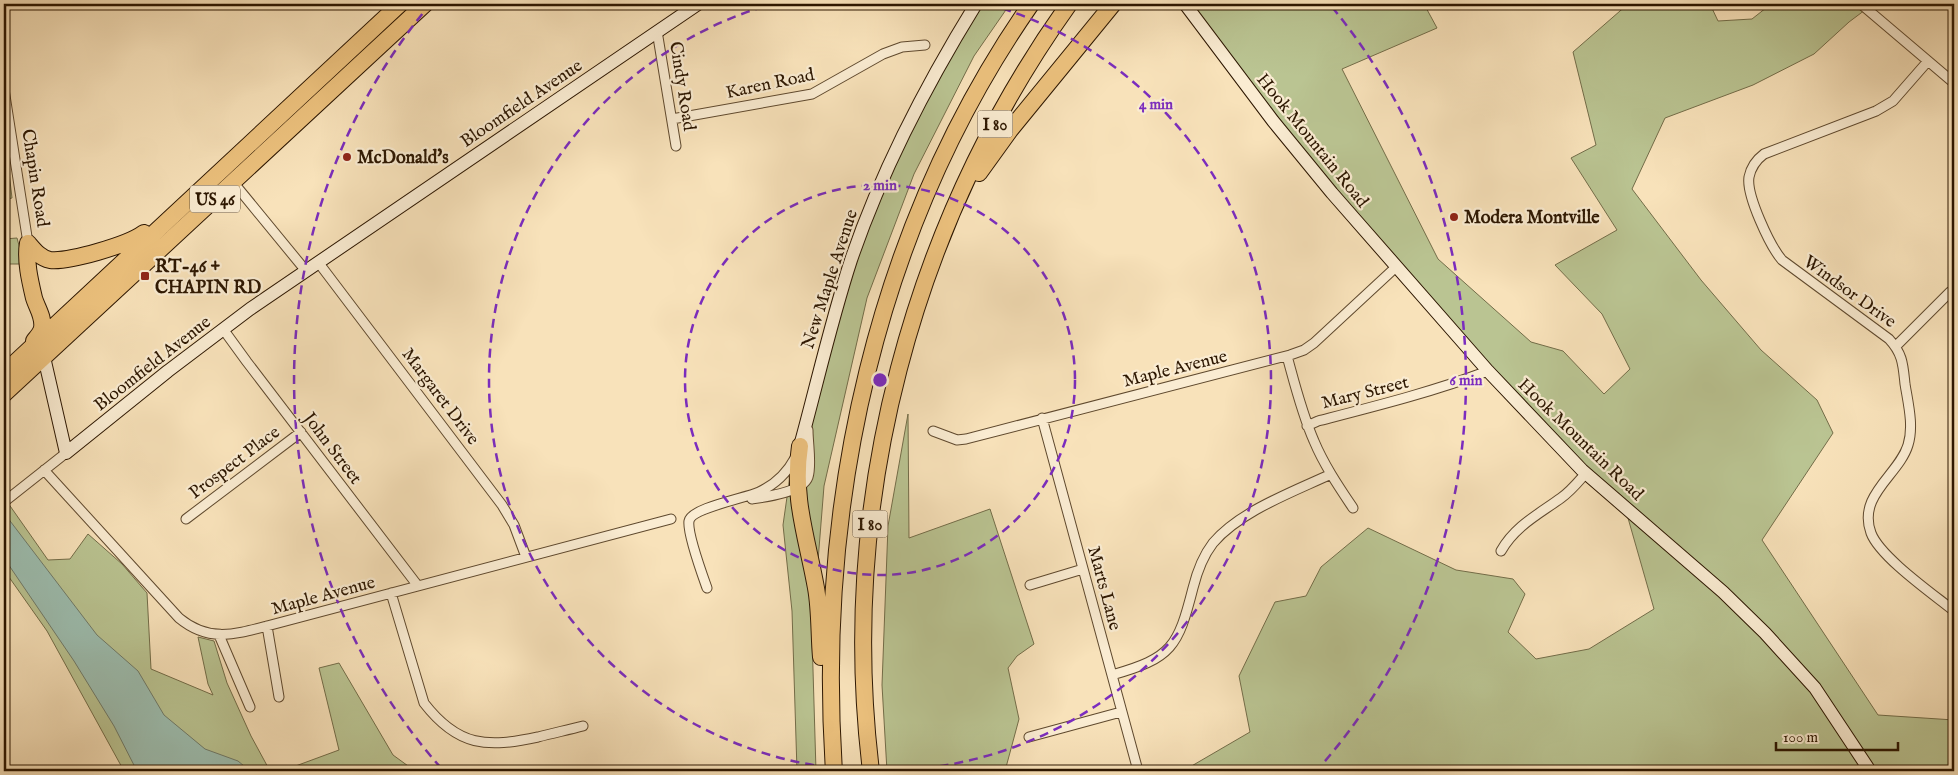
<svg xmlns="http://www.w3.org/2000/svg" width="1958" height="775" font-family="'IM FELL English',serif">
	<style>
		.green { fill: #bac492; stroke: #736d49 }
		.water { fill: #9dbeb0; stroke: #707b6a }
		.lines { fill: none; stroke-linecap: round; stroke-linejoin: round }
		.street-casing { stroke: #5f492e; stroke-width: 11 }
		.secondary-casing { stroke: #2c1600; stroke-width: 14 }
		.highway-casing { stroke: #2c1600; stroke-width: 18 }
		.street { stroke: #faecd2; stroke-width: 9 }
		.secondary { stroke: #faecd2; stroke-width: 12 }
		.highway { stroke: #ecc17d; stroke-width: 16 }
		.ring { fill: none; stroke: #7b2cbf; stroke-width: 2.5; stroke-dasharray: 9 6 }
		.poi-dot { fill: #8f2418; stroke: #faecd2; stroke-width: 2 }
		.labels { text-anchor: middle; stroke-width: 4.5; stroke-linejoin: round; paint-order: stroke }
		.shield { fill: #faecd2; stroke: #6a563f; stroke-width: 1 }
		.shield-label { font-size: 16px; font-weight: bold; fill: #2c1600 }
		.street-label { font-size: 18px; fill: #2c1600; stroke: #faecd2 }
		.poi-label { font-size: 18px; font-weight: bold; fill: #2c1600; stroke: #faecd2; text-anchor: start }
		.centre { fill: #7b2cbf; stroke: #faecd2; stroke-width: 2.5 }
		.ring-label { font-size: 15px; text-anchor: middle; font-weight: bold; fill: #7b2cbf; stroke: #faecd2; stroke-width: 4.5; stroke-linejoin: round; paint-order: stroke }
	</style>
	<rect width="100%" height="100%" fill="#f8e2ba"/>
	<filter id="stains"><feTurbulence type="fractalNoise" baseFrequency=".004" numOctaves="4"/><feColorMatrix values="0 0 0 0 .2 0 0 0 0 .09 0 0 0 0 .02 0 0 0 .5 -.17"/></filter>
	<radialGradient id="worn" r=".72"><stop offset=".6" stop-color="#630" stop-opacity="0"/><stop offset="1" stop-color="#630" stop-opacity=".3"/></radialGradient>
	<path class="green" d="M 978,4 L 1010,4 L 974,56 L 914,174 L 867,298 L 824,486 L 812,636 L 816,771 L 797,771 L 792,611 L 783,525 L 793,455 L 830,324 L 904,129 Z
		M 1181,4 L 1424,4 L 1437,28 L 1342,69 L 1438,259 L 1531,342 L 1563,351 L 1604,394 L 1630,369 L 1602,314 L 1555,265 L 1617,230 L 1571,158 L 1596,145 L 1573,52 L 1628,4 L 1710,4 L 1718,21 L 1752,19 L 1771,4 L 1873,4 L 1849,22 L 1814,54 L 1753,85 L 1665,118 L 1632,189 L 1701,280 L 1761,350 L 1817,400 L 1833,433 L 1762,540 L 1878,715 L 1954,720 L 1954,771 L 1183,771 L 1250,732 L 1239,676 L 1275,602 L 1306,596 L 1321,567 L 1368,528 L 1456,570 L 1513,579 L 1525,594 L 1508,632 L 1536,659 L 1589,649 L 1654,609 L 1624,504 L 1533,422 L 1323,187 Z
		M 4,130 L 12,198 L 4,200 Z
		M 17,238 L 24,264 L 4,264 L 4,239 Z
		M 908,414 L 909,538 L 990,509 L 1034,644 L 1017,656 L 1008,668 L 1019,719 L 1005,771 L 887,771 L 882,685 L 888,526 Z
		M 4,501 L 8,503 L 48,560 L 70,559 L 88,534 L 122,564 L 147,593 L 151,669 L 213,695 L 208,684 L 198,637 L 214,641 L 227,683 L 251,736 L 270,771 L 124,771 L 47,631 L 4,570 Z
		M 339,663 L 393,755 L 415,771 L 282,771 L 339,750 L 319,668 Z"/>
	<path class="water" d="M 4,513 L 97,635 L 138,671 L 164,715 L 205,749 L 238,761 L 250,771 L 137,771 L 114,726 L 74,661 L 4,558 Z"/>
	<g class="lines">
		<defs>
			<path id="street" d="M 1861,4 L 1954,83
				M 657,31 L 676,146
				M 1928,61 L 1893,101 L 1876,111 L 1764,154 C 1756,160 1751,167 1749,177 C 1746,195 1770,246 1782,260 L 1889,339 C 1903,354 1903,365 1905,384 C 1908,403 1914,426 1908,445 C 1899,475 1857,495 1871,533 C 1880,557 1933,594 1954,611
				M 4,89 L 28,243
				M 672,119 L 812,94 L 883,54 L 902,47 L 925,45
				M 233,182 L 306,271
				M 318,262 L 502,505 L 514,525 L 526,557
				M 223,329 L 247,362 L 418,586
				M 1896,346 L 1950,292 L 1954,290
				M 1287,356 C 1295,385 1302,414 1314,441 C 1324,465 1339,487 1353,508
				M 1042,418 L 1137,767
				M 1307,426 L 1318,421 C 1376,406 1432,392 1488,371
				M 933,431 L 957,440 L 966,439 L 1290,355 L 1304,350 L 1314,343 L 1396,267
				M 44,470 L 179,618 C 208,642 233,635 267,626 L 671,519
				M 752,499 C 766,497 803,492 808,477 C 812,465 808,444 808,430
				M 4,502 L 66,453
				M 186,519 L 301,432
				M 1501,551 C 1515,526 1539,514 1561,498 C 1571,491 1578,482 1586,473
				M 1030,585 L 1083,569
				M 707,588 C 702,574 687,533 689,521 C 691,508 746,498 759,492 C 774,485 787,473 795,458
				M 391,593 L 424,703 C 458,747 487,748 538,737 C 553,733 568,730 583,726
				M 267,626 L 279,697
				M 219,635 L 250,707
				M 1112,675 C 1172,658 1178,647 1193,588 C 1197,572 1203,556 1213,543 C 1240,511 1293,492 1331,474
				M 1029,737 L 1121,712"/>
			<path id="secondary" d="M 1185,4 L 1273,121 L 1332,193 L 1488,371 L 1582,470 L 1723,592 L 1765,633 L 1815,688 L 1870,771
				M 44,357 L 66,453 L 168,371 L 250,309 L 698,4
				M 800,446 C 817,384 831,321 851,260 C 882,169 926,85 976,4"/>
			<path id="highway" d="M 979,173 L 1010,130 L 1113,4
				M 28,243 C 34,250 40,258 50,260 C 69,262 128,245 144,233
				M 28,243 C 25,260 30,281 34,298 C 37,308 44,317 42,328 C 41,333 37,337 34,341
				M 4,373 L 400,4
				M 4,394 L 425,4
				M 800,446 C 792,499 807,537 816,588 C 820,610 819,634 821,657
				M 834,771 C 816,503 876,227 1031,4
				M 871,771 C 838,502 912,224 1069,4"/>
		</defs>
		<use href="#street" class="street-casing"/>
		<use href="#secondary" class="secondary-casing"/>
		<use href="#highway" class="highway-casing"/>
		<use href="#street" class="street"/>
		<use href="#secondary" class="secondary"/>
		<use href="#highway" class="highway"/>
	</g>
	<g class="ring">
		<circle cx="880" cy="380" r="195"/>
		<path d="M988 4A391 391 0 1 1 772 4"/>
		<path d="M441 768A586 586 0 0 1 428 7M1332 7A586 586 0 0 1 1319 768"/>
	</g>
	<g class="poi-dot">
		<circle cx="347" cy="157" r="5"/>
		<circle cx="1454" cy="217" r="5"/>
		<rect x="140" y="271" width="10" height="10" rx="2.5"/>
	</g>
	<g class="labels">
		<g class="shield">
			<rect x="977.5" y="110.5" width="35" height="27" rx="4"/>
			<rect x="190" y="185.5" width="50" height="27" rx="4"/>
			<rect x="852.5" y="510.5" width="35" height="27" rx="4"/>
		</g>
		<g class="shield-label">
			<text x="995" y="130">I 80</text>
			<text x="215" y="205">US 46</text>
			<text x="870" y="530">I 80</text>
		</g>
		<g class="street-label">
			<text transform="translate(770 83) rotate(-12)" y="6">Karen Road</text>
			<text transform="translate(683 86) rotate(81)" y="6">Cindy Road</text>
			<text transform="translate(521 103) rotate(-34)" y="6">Bloomfield Avenue</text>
			<text transform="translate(1313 140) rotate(51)" y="6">Hook Mountain Road</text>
			<text transform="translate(36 178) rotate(81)" y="6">Chapin Road</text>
			<text transform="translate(829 279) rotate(-72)" y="6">New Maple Avenue</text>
			<text transform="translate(1850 291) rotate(36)" y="6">Windsor Drive</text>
			<text transform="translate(152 363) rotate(-38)" y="6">Bloomfield Avenue</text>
			<text transform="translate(1175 368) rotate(-14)" y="6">Maple Avenue</text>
			<text transform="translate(1365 392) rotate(-14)" y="6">Mary Street</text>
			<text transform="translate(441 396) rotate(53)" y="6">Margaret Drive</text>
			<text transform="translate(1581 439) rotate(44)" y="6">Hook Mountain Road</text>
			<text transform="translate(333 448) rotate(53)" y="6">John Street</text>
			<text transform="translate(234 462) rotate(-37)" y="6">Prospect Place</text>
			<text transform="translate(1105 588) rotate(75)" y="6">Marts Lane</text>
			<text transform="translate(323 595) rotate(-15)" y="6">Maple Avenue</text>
		</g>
		<g class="poi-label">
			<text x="357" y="163">McDonald's</text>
			<text x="1464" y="223">Modera Montville</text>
			<text x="155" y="272">RT-46 +<tspan x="155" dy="21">CHAPIN RD</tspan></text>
		</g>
	</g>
	<circle cx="880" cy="380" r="8" class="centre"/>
	<g class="ring-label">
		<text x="1156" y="109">4 min</text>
		<text x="880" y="190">2 min</text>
		<text x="1466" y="385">6 min</text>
	</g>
	<rect width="1958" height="775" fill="none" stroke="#f8e2ba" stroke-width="20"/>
	<rect x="5" y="5" width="1948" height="765" fill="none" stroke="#2c1600" stroke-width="2.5"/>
	<rect x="10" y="10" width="1938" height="755" fill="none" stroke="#2c1600"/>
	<path d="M1776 742v8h122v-8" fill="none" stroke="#2c1600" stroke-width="2.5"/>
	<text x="1783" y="742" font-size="15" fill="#2c1600" stroke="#faecd2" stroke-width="4" paint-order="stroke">100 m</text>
	<rect width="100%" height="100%" filter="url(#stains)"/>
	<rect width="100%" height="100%" fill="url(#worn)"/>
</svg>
